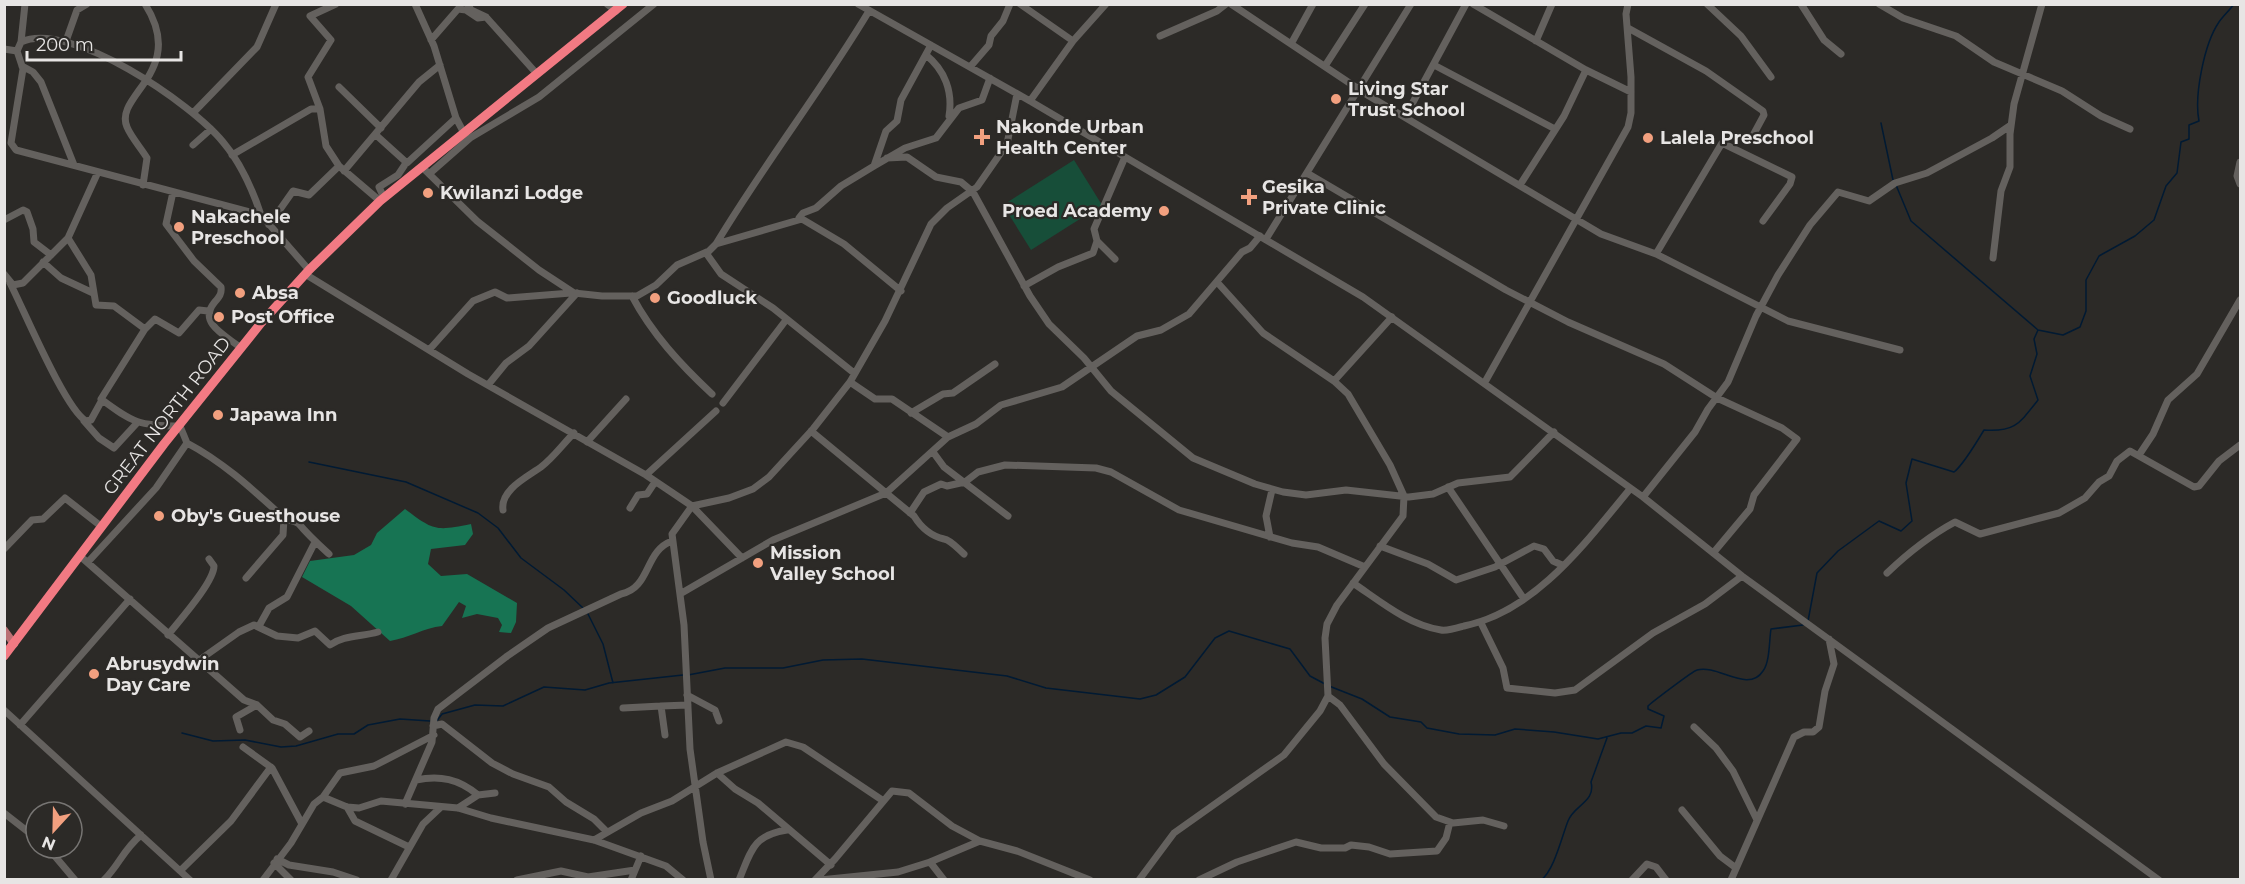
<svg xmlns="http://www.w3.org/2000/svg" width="2245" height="884" font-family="Montserrat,sans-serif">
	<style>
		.green { fill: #174e39 }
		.forest { fill: #177453 }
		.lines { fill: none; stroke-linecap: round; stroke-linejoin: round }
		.stream { stroke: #011a33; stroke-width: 1.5 }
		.minor { stroke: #64615e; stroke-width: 7 }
		.major { stroke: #b97074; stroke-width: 8 }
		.highway { stroke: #f27a83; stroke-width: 9 }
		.poi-dot { fill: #f2a07f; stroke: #2c2a27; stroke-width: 2 }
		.labels { text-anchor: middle; stroke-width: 4.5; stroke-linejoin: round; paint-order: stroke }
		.poi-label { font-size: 18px; font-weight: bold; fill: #e7e5e4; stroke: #2c2a27; text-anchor: start }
		.street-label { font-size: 18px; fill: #e7e5e4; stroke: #2c2a27 }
	</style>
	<rect width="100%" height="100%" fill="#2c2a27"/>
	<path class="green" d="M 1074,160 L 1102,205 L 1031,250 L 1003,205 Z"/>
	<path class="forest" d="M 405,509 C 434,531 436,531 471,524 L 473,534 L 465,545 L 431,549 L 428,564 L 441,576 L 467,574 L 517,603 L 516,622 L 511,633 L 499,632 L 502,625 L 498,618 L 477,614 L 462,618 L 466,606 L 459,602 L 442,626 C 424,628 408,638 390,641 L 351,606 L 302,577 L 310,561 L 354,555 L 371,545 L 377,533 Z"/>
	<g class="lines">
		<path class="stream" d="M 1881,123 L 1893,180
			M 1896,185 L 1911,221 L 2038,330
			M 309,462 L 406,482 L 478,513 L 498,528 L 521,558 L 564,590 L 583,608
			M 588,614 L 603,644 L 613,683
			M 1808,621 L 1817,573 L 1838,551 L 1879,521 L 1901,531 L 1912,521 L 1906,483 L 1912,459 L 1954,472 C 1962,466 1978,440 1984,430 C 2015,432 2019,424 2038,400 L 2030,376 L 2037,354 L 2034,339 L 2038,330 L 2063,335 L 2080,327 L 2086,311 L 2086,280 L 2099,256 L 2135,236 L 2154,220 L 2166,186 L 2177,173 L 2181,142 L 2189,139 L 2189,125 L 2199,121 C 2194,96 2204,44 2219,22 C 2223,16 2229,11 2234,4
			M 688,675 L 725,668 L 783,668 L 823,660 L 862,659 L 1007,676 L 1046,688 L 1140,699 L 1156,695 L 1185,677 L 1215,638 L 1229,631 L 1290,649 L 1310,676 L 1325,684
			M 1329,686 L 1362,699 L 1390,717 L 1421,722 L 1427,728 L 1459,734 L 1495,735 L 1515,729 L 1554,732 L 1598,739 L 1621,733 L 1632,733 L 1646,726 L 1661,728 L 1664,716 L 1648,709 L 1648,706 C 1652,702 1693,671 1697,670 C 1718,664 1748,694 1763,671 C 1770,662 1769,641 1771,629 L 1803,625
			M 436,722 L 442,714 L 475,705 L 503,706 L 544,687 L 585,690 L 609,683 L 683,675
			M 182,733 L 213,741 L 245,740 L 281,747 L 296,746 L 338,734 L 354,734 L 368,725 L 400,719 L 430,721
			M 1541,880 C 1554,871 1562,836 1568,821 C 1574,805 1596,802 1591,782 L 1607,738"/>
		<path class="minor" d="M 336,4 L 310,16 L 331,40 L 308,77 L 320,109 L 326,146 L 339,166 L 380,201
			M 415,4 L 434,46 L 456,118 L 464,133
			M 468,4 L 471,10 L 486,17 L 537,74
			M 607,4 L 616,11
			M 858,4 L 1030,101 L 1363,297 L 1643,497 L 1742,576 L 2159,880
			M 1020,4 L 1073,41
			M 1231,4 L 1369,96 L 1601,234 L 1656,254 L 1788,321 L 1900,350
			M 1473,4 L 1586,70 L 1631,92
			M 1707,4 L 1741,36 L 1771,77
			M 1801,4 L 1824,40 L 1841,54
			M 1879,4 L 1903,18 L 1956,36 L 1994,62 L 2062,91 L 2101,116 L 2130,129
			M 1628,28 L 1706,71 L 1763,111 L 1764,115 L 1751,139
			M 1160,36 L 1217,11 L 1226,4
			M 431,40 L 458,9 L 466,10 L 478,18 L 486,17
			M 66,41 L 77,10 L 87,4
			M 1536,41 L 1552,4
			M 21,42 L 25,4
			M 1291,44 L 1313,4
			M 4,49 L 17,51 L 23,69 L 11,143 L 16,150 L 261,215 L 309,270
			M 17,51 L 21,42 C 71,20 192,104 223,142 C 240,162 253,191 261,215
			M 926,55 C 945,70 953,92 949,116
			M 1434,65 L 1555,129
			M 22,66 L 33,72 L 41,82 L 74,165
			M 1325,66 L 1365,4
			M 970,67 L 989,45 L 991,36 L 1003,21 L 1010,4
			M 339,87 L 381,128
			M 1030,101 L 1073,41 L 1106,4
			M 193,113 L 257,47 L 276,4
			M 1405,117 L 1466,4
			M 376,135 L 407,163 L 456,118
			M 193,145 L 211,129
			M 232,155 L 311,109 L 320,109
			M 887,158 L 907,157 L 936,177 L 961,182 L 973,192 L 1030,296 L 1049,324 L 1084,358 L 1111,391 L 1193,458 L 1255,484 L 1283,492 L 1306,495 L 1346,490 L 1409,497 L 1433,494 L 1458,483 L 1510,477 L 1554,432
			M 2240,162 L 2237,176 L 2240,184
			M 874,166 L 886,131 L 897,121 L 901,100 L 931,45
			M 422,167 L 477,221 L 539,270 L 574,293 L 602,296 L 637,296 L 656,285 L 677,265 L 709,251 L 716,244 C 764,164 821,91 869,11
			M 344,171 L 419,82 L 440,65
			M 1307,173 L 1506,290 L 1568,322 L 1664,364 L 1717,398 L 1782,428 L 1797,439 L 1754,495 L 1750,509 L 1714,552
			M 429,174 L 470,138 L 539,97 L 654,4
			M 143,185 L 147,158 C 141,148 131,137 127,127 C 113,95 188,72 145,4
			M 1520,185 L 1564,116 L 1586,70
			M 173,192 L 166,224 L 194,261 L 221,287 C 222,294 219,297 214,303 C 198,323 226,336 241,348
			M 384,198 L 379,187 L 398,175 L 406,163
			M 799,218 L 803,213 L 816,208 L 841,186 L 874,166 L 905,148 L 936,138 L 959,108 L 982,100 L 990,78
			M 4,220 L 23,210 L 27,212 L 33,229 L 34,242 L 51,255
			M 269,225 L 293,191 L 309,195 L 339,166
			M 68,238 L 91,275 L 96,305 L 114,306 L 145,329 L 101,399 C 133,423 139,426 180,426 L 187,443 C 223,462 252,489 283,517 C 287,521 295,520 299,524 C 308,535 318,544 329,554
			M 1266,239 L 1411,4
			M 716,244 L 802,219 L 844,244 L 901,291
			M 706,253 L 721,274 L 773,308 L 854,373
			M 1656,254 L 1722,143 L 1792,177 L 1790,184 L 1763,221
			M 1993,258 L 2001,191 L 2010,167 L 2010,134 L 2014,104 L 2042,4
			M 1115,259 L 1097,241 L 1094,229 L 1125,157
			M 43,262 L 61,278 L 93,293
			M 4,274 L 13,285 L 23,283 L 68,238 L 98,172
			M 305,274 L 468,374 L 646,475 L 692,506 L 742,558
			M 10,283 C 24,310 65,409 86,421 L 91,420 L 102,400
			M 1024,286 L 1058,267 L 1093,253 L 1097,241
			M 632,296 C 652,334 681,365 712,394
			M 145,329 L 155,319 L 179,333 L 199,310 L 208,311
			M 429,350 L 473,301 L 495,292 L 507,298 L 571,293
			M 1334,381 L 1392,317
			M 850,382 L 875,399 L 892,399 L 948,437
			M 1485,382 L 1628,127 L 1631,113 L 1631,77 L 1626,14 L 1628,4
			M 488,385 L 506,363 L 529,346 L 577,293
			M 723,403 L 786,320
			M 911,413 L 943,394 L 953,393 L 995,364
			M 84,421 L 99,438 L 114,448 L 137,423
			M 811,431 L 914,516 C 922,529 931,536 944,539 C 951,540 959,550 964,554
			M 587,442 L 626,399
			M 933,452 L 944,467 L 1008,516
			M 2139,455 L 2153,434 L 2168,400 L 2197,374 L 2240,300
			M 646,475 L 716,411
			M 1448,487 L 1524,599
			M 1643,497 L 1695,432 L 1708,409 L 1728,382 L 1756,316 L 1778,275 L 1810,225 L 1838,192 L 1869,201 L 1895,183 L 1927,173 L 1992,138 L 2011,125
			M 630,508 L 638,495 L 647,494 L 655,482
			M 503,510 C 500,490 527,477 541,467 C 553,458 563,444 574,433
			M 910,513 L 924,492 L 941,484 L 947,486 L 965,482 L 978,472 L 1005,465 L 1096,468 L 1111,472 L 1179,510 L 1292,543 L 1318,547 L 1365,567
			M 1270,537 L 1266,516 L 1272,490
			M 1380,546 L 1428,564 L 1456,580 L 1495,567 L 1534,546 L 1544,549 L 1553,561 L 1562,565
			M 4,549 L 32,520 L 43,519 L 65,498 L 102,527
			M 80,556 L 244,700 L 257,705 L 273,720 L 285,724 L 300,737 L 309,731
			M 88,562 L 156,488 L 187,443
			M 1887,573 C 1908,553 1929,536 1955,522 L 1980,534 L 2059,513 L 2085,498 L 2099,482 L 2109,476 L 2117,461 L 2130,451 L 2194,487 L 2199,486 L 2219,461 L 2240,445
			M 246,578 L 283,535 L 284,518
			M 1353,583 C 1380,601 1408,625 1441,630 C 1448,631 1457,628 1464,626 C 1536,611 1585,543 1630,489
			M 680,594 L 773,540 L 886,493 L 948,437 L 976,424 L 1001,405 L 1062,387 L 1137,336 L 1161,330 L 1189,314 L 1242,252 L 1250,248 L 1260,236
			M 1481,623 L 1503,668 L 1507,688 L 1555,693 L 1575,690 L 1653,633 L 1705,604 L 1742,576
			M 259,626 L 269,608 L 287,597 L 315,542
			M 168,635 C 179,621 214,582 214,566 L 209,559
			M 198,661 L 239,632 L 254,625 L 277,636 L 298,638 L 315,631 L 330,645 C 344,635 361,637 378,632
			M 687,695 L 715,710 L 719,721
			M 1328,696 L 1340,705 L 1384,764 L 1436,817 L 1453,823 L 1483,820 L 1504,826
			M 623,708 L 661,706
			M 4,710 L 190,880
			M 20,725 L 130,599
			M 433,726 L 442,724 L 492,763 L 513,774 L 549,787 L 566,802 L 594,819 L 607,832
			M 1694,727 L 1716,748 L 1733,771 L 1757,820
			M 240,730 L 236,717 L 257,705
			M 665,735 L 661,706 L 688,705
			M 243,747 L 272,768 L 302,824
			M 717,773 L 735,789 L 758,803 L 831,865
			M 416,780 C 440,775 459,779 478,795
			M 323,797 L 340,773 L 374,766 L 434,735
			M 405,804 L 432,742 L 434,718 L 438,709 L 506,657 L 548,628 L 621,594 C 651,588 644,551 672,541
			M 347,807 L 355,821 L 409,847
			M 458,808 L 478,795 L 495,793
			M 1682,810 L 1720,856 L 1736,868
			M 4,813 L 36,838
			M 594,840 L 641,813 L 672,801 L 717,773 L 786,742 L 803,747 L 882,800
			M 48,848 L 75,880
			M 277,859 L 289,865 L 333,872 L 357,880
			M 930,862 L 944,880
			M 274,863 L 291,880
			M 181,870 L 231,821 L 271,767
			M 104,880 C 120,864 123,850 141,835
			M 263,880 L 291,843 L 314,804 L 323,797 L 347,807 L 359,808 L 381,801 L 458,808 L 491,818 L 594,840 L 666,866 L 683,880
			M 391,880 L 423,824 L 440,808
			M 517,880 L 561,871 L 588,877 L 635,870
			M 631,880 L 641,856
			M 711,880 L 703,842 L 690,749 L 684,625 L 672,534 L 692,506 L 729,498 L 753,489 L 769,477 L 813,429 L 850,382 L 885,321 L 931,224 L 947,208 L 977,187 L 1007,144 L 1017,94
			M 739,880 C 751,851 753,835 787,830
			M 815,880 L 835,859 L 892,791 L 909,793 L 952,826 L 980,841
			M 820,880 L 898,872 L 930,862 L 980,841 L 1017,851 L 1090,880
			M 1139,880 L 1174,833 L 1284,755 L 1320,711 L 1328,696 L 1325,638 L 1327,624 L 1337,605 L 1403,516 L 1404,496 L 1390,465 L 1348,394 L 1334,381 L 1263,333 L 1217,282
			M 1199,880 L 1237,862 L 1296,842 L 1321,848 L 1345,848 L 1351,845 L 1369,847 L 1390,854 L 1437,851 L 1446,838 L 1450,822
			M 1632,880 L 1647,864 L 1656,867 L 1666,880
			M 1731,880 L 1794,737 L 1804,732 L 1813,732 L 1819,727 L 1825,691 L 1834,664 L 1829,639"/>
		<path class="major" d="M 4,630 L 14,644"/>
		<path class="highway" d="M 4,656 L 164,444 L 261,323 L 309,270 L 380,201 L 623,4"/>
	</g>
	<g class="poi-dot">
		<circle cx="1336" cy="99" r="6"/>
		<path d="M979 128h6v6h6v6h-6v6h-6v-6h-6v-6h6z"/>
		<circle cx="1648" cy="138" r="6"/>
		<circle cx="428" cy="193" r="6"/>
		<path d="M1246 188h6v6h6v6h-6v6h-6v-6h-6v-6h6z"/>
		<circle cx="1164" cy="211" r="6"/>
		<circle cx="179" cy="227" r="6"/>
		<circle cx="240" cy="293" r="6"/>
		<circle cx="655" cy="298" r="6"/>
		<circle cx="219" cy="317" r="6"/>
		<circle cx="218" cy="415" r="6"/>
		<circle cx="159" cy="516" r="6"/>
		<circle cx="758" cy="563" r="6"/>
		<circle cx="94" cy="674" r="6"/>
	</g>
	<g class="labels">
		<g class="poi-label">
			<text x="1348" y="95">Living Star<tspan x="1348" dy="21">Trust School</tspan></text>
			<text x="996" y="133">Nakonde Urban<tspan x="996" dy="21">Health Center</tspan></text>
			<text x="1660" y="144">Lalela Preschool</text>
			<text x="1262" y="193">Gesika<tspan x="1262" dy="21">Private Clinic</tspan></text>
			<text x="440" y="199">Kwilanzi Lodge</text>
			<text x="1152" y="217" text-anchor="end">Proed Academy</text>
			<text x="191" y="223">Nakachele<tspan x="191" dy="21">Preschool</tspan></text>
			<text x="252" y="299">Absa</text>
			<text x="667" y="304">Goodluck</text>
			<text x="231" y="323">Post Office</text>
			<text x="230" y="421">Japawa Inn</text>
			<text x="171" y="522">Oby's Guesthouse</text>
			<text x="770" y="559">Mission<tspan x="770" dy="21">Valley School</tspan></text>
			<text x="106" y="670">Abrusydwin<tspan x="106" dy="21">Day Care</tspan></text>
		</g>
		<g class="street-label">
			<text transform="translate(167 416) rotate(-52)" y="6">GREAT NORTH ROAD</text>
		</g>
	</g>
	<rect width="2245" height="884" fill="none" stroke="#e7e5e4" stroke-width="12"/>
	<g transform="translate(54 830) rotate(202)"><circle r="28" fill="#2c2a27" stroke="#777573" stroke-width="1.5"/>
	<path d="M0-4.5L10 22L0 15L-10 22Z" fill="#f2a07f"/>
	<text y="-9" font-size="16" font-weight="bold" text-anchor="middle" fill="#e7e5e4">N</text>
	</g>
	<path d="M27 51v9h154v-9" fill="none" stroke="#e7e5e4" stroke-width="3"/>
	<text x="36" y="51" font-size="18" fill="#e7e5e4" stroke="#2c2a27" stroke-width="4.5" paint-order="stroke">200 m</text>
</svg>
